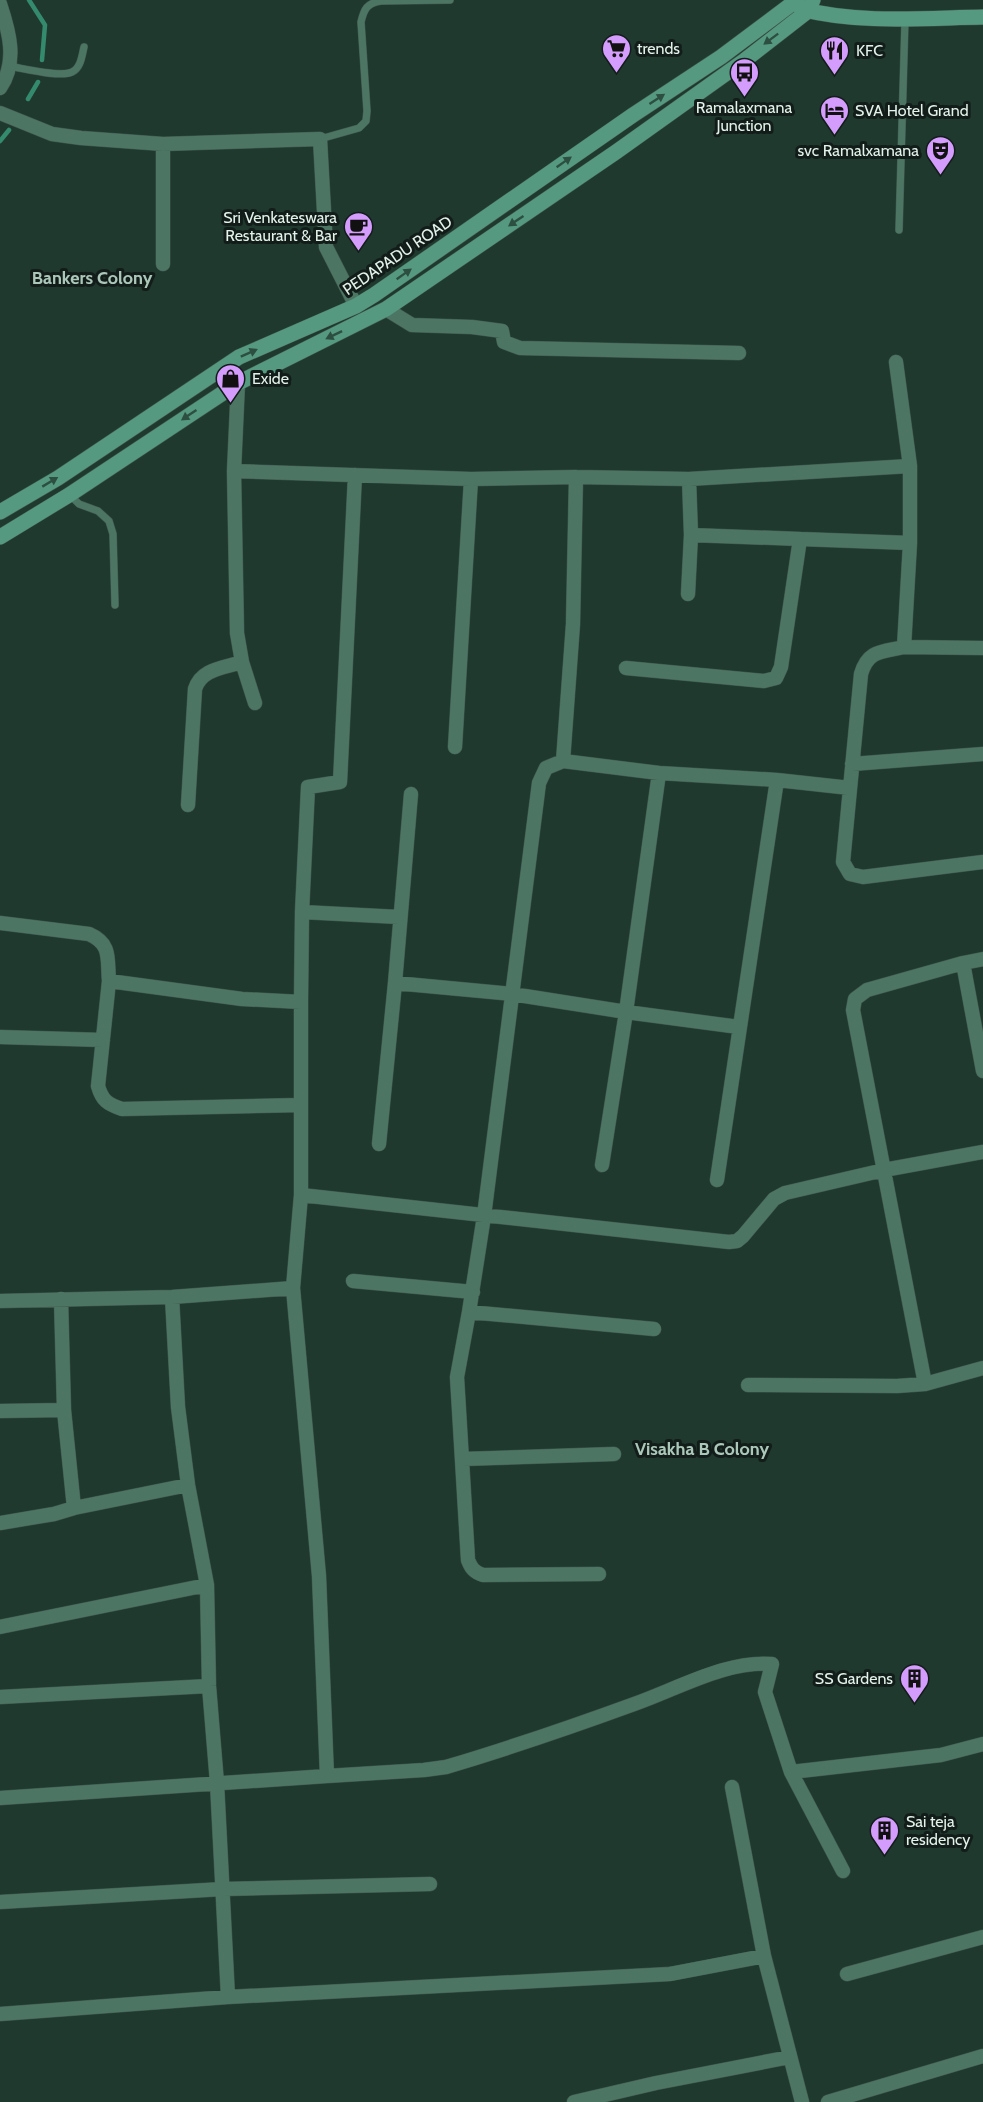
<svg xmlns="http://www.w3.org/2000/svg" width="983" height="2102" font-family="Cabin,sans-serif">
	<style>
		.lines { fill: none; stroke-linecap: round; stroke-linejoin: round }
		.stream { stroke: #348a6d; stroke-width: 4.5 }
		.lane-casing { stroke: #3f574d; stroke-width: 8 }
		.street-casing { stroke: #3f574d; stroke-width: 15 }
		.secondary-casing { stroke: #3f574d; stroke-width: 16 }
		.lane { stroke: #4c7564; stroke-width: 7 }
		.street { stroke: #4c7564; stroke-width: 14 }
		.secondary { stroke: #559980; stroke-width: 15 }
		.oneway { fill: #2d4f42 }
		.labels { text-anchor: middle; stroke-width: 6; stroke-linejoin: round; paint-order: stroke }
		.poi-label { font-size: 16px; fill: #e3f2eb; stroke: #121d19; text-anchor: start }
		.street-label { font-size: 16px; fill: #e3f2eb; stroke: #121d19 }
		.neighbourhood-label { font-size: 18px; font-weight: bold; fill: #aac7ba; stroke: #121d19 }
	</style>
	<rect width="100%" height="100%" fill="#20392f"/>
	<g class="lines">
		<path class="stream" d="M 29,0 L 45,25 L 42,60
			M 28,99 L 38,82
			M 0,141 L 9,130"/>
		<defs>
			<path id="lane" d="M 8,66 C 22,68 60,78 72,72 C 81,68 82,55 84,47
				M 320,139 L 359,128 L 366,121 L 367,111 L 361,22 C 364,9 367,3 381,1 L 450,0
				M 899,230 L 905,20
				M 70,495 L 79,504 L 98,511 L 109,521 L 113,534 L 115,605"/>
			<path id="street" d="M 0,4 C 9,31 18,62 0,88
				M 0,113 L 52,134 L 81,138 L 163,144 L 320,139 L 326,247 L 356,306
				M 163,264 L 163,144
				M 386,309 L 412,325 L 472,327 L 502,331 L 504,342 L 520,348 L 739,353
				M 896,362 L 910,466 L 910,543 L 904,647 C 882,652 868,650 861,674 L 843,862 L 850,874 L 863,877 L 983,862
				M 234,471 L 238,383
				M 576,477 L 573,624 L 563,761 L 546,768 L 539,783 L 484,1216 L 469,1312 L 457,1377 L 468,1560 C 471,1568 474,1572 483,1575 L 599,1574
				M 691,535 L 800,539
				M 688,594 L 691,535 L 689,479
				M 904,647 L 983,648
				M 626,668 L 764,681 L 776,678 L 781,667 L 800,539 L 910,543
				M 255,703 L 242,662 L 237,633 L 234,471 L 471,479 L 576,477 L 689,479 L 910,466
				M 455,747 L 471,479
				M 563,761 L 659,773 L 777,780 L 850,788
				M 852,764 L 983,754
				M 188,805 L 195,689 C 201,669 223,668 242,662
				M 302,912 L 308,787 L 340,782 L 355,475
				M 0,923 L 89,934 C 112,944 107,959 109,981
				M 963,963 L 983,959
				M 395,983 L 411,794
				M 301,1002 L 301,1105 L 122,1109 C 107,1104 102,1100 98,1086 L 109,981 L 242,999 L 301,1002 L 302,912 L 399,917
				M 0,1037 L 103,1040
				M 301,1105 L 301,1195 L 729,1242 L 737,1241 L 743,1236 L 774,1199 L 785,1193 L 884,1170 L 983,1152
				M 379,1144 L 395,983 L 512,994 L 626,1012 L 739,1027
				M 602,1165 L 626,1012 L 659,773
				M 717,1180 L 777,780
				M 353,1281 L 473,1292
				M 172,1297 L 178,1407 L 188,1485 L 207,1585 L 209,1686 L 217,1783 L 228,1997
				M 0,1301 L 172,1297 L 293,1288
				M 469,1312 L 654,1329
				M 925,1384 L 853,1010 L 855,999 L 867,990 L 963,963 L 983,1071
				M 748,1385 L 897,1386 L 925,1384 L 983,1368
				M 0,1411 L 64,1410
				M 462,1459 L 614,1454
				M 74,1508 L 188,1485
				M 0,1523 L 54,1514 L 74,1508 L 64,1410 L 61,1299
				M 0,1627 L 207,1585
				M 0,1697 L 209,1686
				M 791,1772 L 941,1755 L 983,1744
				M 327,1776 L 424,1770 L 446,1767 C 510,1748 574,1726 637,1703 C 679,1688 728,1660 772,1664 L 765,1692 L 791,1772 L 843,1871
				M 732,1787 L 764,1956
				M 0,1798 L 327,1776 L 319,1576 L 293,1288 L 301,1195
				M 0,1902 L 223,1889 L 430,1884
				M 847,1974 L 983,1937
				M 0,2014 L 228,1997 L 670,1974 L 764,1956 L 802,2102
				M 574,2102 L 656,2083 L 790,2057
				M 828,2102 L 983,2056"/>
			<path id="secondary" d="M 801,9 C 859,24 924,18 983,17
				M 0,512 L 58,478 L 239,357 L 356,306 L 374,295 L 633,115 L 721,57 L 797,0
				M 0,537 L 69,495 L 238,383 L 386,309 L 616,152 L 745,60 L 808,11 L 813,0"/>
		</defs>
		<use href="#lane" class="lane-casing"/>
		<use href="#street" class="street-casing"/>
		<use href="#secondary" class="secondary-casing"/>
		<use href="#lane" class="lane"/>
		<use href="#street" class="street"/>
		<use href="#secondary" class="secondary"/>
	</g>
	<defs><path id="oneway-solid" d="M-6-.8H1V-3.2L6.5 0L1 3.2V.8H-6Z" transform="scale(1.5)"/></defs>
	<g class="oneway">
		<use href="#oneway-solid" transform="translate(771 39) rotate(143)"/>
		<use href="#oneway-solid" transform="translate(657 99) rotate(-33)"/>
		<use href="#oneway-solid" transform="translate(564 162) rotate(-35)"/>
		<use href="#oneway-solid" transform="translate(516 221) rotate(146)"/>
		<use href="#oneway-solid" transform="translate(404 274) rotate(-35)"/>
		<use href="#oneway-solid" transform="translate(334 335) rotate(154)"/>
		<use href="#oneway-solid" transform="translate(249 353) rotate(-24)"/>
		<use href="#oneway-solid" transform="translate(189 415) rotate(146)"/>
		<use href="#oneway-solid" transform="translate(50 482) rotate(-31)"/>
	</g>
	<defs>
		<symbol id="supermarket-pin" viewBox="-11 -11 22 30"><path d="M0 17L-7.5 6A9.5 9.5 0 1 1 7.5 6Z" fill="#d39cfd" stroke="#121d19"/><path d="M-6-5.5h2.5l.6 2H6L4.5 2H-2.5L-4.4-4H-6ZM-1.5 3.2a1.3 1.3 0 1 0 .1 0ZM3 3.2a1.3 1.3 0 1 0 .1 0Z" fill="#111"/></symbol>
		<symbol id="restaurant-pin" viewBox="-11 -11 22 30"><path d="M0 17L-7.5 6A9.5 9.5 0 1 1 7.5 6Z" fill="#d39cfd" stroke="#121d19"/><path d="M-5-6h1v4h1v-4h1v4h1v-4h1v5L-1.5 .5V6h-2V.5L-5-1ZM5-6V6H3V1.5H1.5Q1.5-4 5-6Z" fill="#111"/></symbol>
		<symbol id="bus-pin" viewBox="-11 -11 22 30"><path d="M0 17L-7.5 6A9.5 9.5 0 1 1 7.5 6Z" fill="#d39cfd" stroke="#121d19"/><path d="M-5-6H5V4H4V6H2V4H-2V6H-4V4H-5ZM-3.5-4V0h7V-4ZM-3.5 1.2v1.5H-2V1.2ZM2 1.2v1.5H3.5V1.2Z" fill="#111"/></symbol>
		<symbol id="hotel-pin" viewBox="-11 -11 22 30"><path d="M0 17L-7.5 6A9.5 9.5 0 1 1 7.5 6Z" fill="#d39cfd" stroke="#121d19"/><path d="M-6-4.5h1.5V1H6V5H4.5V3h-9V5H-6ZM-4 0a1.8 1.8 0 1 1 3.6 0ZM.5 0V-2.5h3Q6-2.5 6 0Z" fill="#111"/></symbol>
		<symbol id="theatre-pin" viewBox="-11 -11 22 30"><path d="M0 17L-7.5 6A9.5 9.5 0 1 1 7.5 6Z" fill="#d39cfd" stroke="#121d19"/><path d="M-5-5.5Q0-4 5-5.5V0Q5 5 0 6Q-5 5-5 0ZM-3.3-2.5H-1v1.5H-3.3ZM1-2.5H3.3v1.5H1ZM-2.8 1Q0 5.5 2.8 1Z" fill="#111"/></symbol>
		<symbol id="cafe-pin" viewBox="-11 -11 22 30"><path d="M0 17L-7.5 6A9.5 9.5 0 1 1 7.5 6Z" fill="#d39cfd" stroke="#121d19"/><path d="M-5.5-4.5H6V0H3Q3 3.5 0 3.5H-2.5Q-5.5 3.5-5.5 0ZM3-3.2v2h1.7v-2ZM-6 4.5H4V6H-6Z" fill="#111"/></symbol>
		<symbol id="shop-pin" viewBox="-11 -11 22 30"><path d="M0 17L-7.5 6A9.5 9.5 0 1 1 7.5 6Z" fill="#d39cfd" stroke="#121d19"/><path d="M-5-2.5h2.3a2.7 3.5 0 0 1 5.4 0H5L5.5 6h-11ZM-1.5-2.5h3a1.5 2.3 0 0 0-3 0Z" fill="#111"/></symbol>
		<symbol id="building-pin" viewBox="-11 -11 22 30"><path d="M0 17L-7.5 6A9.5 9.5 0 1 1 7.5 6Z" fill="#d39cfd" stroke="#121d19"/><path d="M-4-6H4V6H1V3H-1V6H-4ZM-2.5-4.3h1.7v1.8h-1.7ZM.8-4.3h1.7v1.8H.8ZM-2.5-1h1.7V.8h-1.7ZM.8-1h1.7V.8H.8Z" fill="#111"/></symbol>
	</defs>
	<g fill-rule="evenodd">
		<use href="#supermarket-pin" x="600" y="32" width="33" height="45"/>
		<use href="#restaurant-pin" x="818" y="34" width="33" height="45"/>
		<use href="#bus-pin" x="728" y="56" width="33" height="45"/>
		<use href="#hotel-pin" x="818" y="94" width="33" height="45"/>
		<use href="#theatre-pin" x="924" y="134" width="33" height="45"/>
		<use href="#cafe-pin" x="342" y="210" width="33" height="45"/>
		<use href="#shop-pin" x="214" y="362" width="33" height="45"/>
		<use href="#building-pin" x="898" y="1662" width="33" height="45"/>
		<use href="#building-pin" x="868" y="1814" width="33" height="45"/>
	</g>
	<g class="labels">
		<g class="poi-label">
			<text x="637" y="54">trends</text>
			<text x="856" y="56">KFC</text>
			<text x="744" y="113" text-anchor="middle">Ramalaxmana<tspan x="744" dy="18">Junction</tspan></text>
			<text x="855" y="116">SVA Hotel Grand</text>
			<text x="919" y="156" text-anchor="end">svc Ramalxamana</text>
			<text x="337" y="223" text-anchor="end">Sri Venkateswara<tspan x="337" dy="18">Restaurant &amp; Bar</tspan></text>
			<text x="252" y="384">Exide</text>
			<text x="893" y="1684" text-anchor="end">SS Gardens</text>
			<text x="906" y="1827">Sai teja<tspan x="906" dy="18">residency</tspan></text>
		</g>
		<g class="street-label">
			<text transform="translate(397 255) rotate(-34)" y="6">PEDAPADU ROAD</text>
		</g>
		<g class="neighbourhood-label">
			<text x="92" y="284">Bankers Colony</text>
			<text x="702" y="1455">Visakha B Colony</text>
		</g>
	</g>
</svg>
